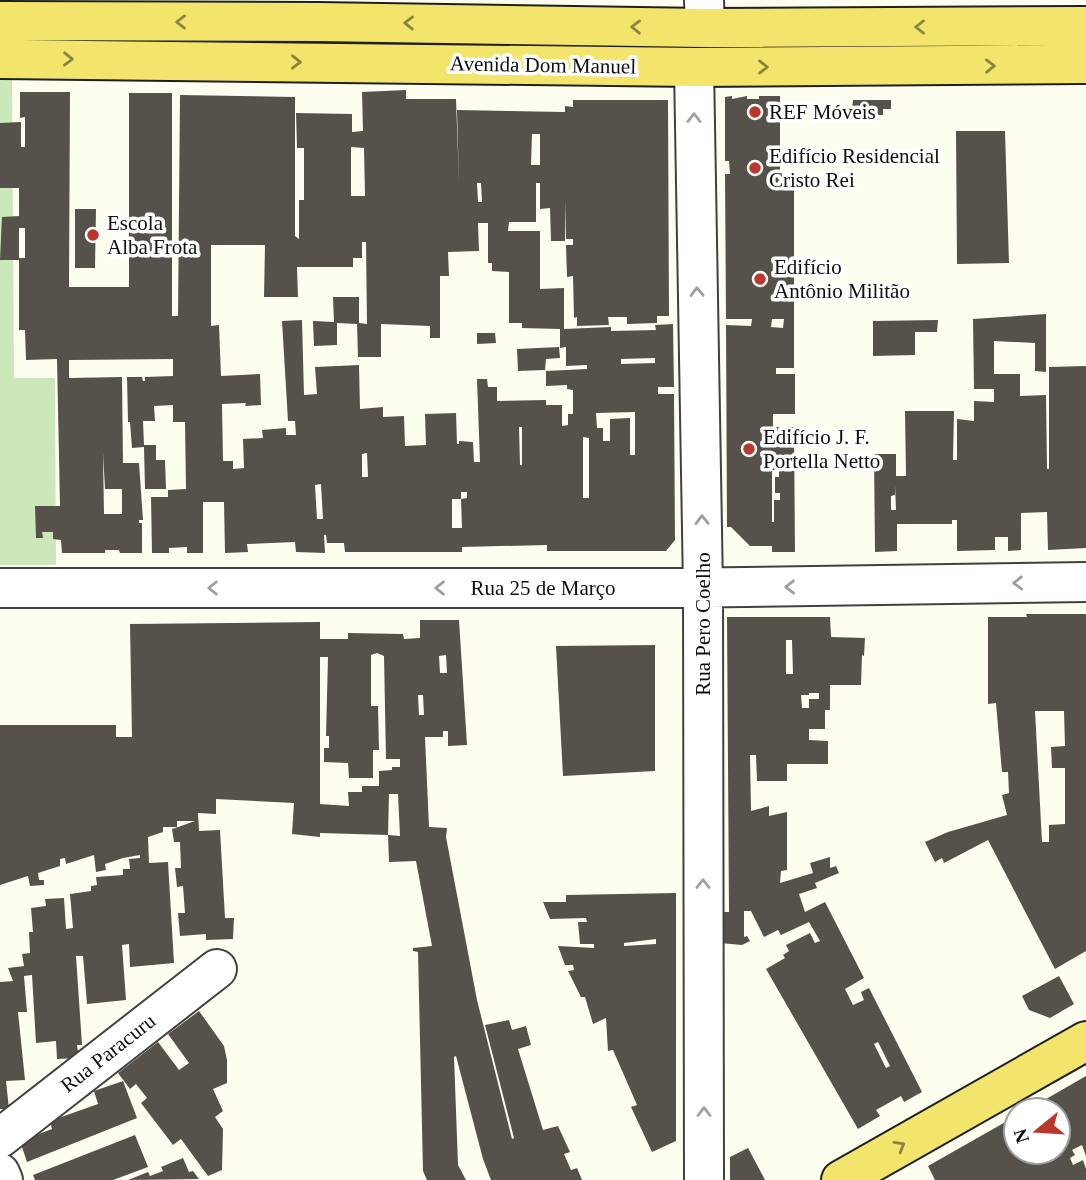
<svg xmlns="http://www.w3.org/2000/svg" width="1086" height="1180" font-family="Georgia,serif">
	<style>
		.green { fill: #cce8bb }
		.building { fill: #57514b; fill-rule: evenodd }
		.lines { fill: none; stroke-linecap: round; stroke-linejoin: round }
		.minor-casing { stroke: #414141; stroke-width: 42 }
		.major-casing { stroke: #1f1f1f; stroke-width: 42 }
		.minor { stroke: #fff; stroke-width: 38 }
		.major { stroke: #f3e56b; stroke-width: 38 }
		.oneway { stroke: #8c8441 }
		.oneway2 { stroke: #9f9f9f }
		.poi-dot { fill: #ba382b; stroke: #fff; stroke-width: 2.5 }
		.labels { text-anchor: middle; stroke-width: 7; stroke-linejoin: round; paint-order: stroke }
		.street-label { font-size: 21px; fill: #0e0e0e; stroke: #fff }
		.poi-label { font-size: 21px; fill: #0e0e0e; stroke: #fff; text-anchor: start }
	</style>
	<rect width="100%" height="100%" fill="#fefef0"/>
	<path class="green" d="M 12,74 L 14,378 L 55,378 L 56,565 L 0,565 L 0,75 Z"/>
	<path class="building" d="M 406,90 L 406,99 L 456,99 L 459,183 L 457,110 L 565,112 L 565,106 L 573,107 L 573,100 L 668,100 L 669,316 L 657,316 L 657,323 L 627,324 L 627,317 L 608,317 L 609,325 L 577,326 L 577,317 L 574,318 L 573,276 L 567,277 L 566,245 L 573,245 L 573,239 L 566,239 L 566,200 L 565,241 L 551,241 L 550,208 L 540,209 L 540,183 L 536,183 L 536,222 L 509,222 L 508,231 L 540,231 L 540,289 L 564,288 L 564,329 L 611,327 L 611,331 L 656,330 L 655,325 L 673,324 L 674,387 L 658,387 L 658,394 L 674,394 L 675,540 L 666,551 L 547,551 L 547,545 L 462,547 L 462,552 L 345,552 L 344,543 L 327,543 L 326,535 L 324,535 L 325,553 L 296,552 L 295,542 L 247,544 L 248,552 L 225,553 L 224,502 L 203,502 L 203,553 L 187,553 L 187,547 L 169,548 L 169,553 L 152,553 L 151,497 L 168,497 L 168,490 L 186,489 L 185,422 L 173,422 L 173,405 L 154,406 L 155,421 L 143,421 L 144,445 L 156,445 L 156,460 L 165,460 L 166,489 L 145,489 L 144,447 L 132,448 L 130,422 L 128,422 L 127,377 L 142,377 L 143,381 L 145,381 L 145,377 L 173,376 L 173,359 L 69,360 L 69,378 L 122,377 L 123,463 L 139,463 L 143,520 L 139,520 L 139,523 L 142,523 L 142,553 L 120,553 L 119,550 L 105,550 L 105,553 L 62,553 L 61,540 L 53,539 L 53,532 L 42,532 L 43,538 L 36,538 L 35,506 L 60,506 L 57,359 L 26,360 L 25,330 L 19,330 L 19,260 L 0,260 L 2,217 L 19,216 L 19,188 L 0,188 L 0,123 L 21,122 L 21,147 L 25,147 L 25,117 L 20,118 L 20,92 L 70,92 L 69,287 L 129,287 L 129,93 L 172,93 L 172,316 L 178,316 L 180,95 L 295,97 L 295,236 L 299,239 L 299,200 L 304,200 L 304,148 L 297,148 L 296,113 L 352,114 L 352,132 L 363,131 L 362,92 ZM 532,134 L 540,134 L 540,165 L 531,165 ZM 351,147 L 364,148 L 365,196 L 351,196 ZM 477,183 L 481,183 L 482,202 L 478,202 ZM 478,223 L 488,223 L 488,263 L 492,263 L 492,271 L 509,272 L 509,323 L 522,323 L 522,328 L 560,329 L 560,348 L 566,347 L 566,366 L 587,365 L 587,369 L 546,371 L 546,386 L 567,385 L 567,389 L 573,390 L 573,414 L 568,414 L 568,425 L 562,426 L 562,405 L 546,405 L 546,400 L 497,401 L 497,387 L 488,387 L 487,379 L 477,379 L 480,462 L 474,462 L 473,442 L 459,441 L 459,444 L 457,444 L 456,413 L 425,414 L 426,445 L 405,446 L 404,416 L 383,417 L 383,407 L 360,409 L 359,365 L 315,367 L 317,394 L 304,395 L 302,320 L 282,321 L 288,421 L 295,421 L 296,435 L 286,435 L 286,428 L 262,430 L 263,438 L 243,439 L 244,468 L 233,469 L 233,461 L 223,461 L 222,404 L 246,403 L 245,406 L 261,405 L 260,374 L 221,376 L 219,325 L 211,326 L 211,245 L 265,245 L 264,297 L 298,297 L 297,267 L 353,267 L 353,258 L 362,258 L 362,242 L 366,242 L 367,324 L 359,323 L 359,297 L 333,297 L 334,322 L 313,321 L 314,346 L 337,345 L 337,323 L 357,324 L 358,357 L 381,357 L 381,324 L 430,326 L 430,338 L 440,338 L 440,276 L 449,276 L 448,252 L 479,251 ZM 19,228 L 25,228 L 25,258 L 19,258 ZM 655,358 L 655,363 L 621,364 L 621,359 ZM 635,412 L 635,455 L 630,455 L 630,418 L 610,419 L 610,441 L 603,441 L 603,428 L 597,428 L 596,413 ZM 519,427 L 522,427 L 522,465 L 520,465 ZM 583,437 L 589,438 L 589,498 L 583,498 ZM 103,453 L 105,489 L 122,489 L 122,514 L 104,514 ZM 367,453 L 368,477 L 362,477 L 362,454 ZM 321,484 L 323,519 L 317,519 L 315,485 ZM 461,492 L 467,492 L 467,498 L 461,499 L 462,528 L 452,528 L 452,499 L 461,499 Z
		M 732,96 L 732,99 L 747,96 L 747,99 L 759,99 L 759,96 L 780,96 L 780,183 L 794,183 L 794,368 L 776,368 L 776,374 L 795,374 L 795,414 L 773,414 L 773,427 L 794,427 L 795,552 L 772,552 L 772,546 L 750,546 L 731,527 L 727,527 L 726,325 L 751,326 L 752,319 L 726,319 L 725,174 L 730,174 L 729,161 L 725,161 L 725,97 ZM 772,319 L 784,319 L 783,328 L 771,327 ZM 772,470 L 779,470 L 779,477 L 775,477 L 775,493 L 780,493 L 780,500 L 774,500 L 774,522 L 772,522 Z
		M 853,100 L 891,100 L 891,109 L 883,109 L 883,115 L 860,115 L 860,108 L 852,108 Z
		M 956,131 L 1005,131 L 1009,263 L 957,264 Z
		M 75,209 L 96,209 L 95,268 L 75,268 Z
		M 1046,314 L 1046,372 L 1035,371 L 1035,343 L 994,341 L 994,374 L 1020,374 L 1020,396 L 1046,395 L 1047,469 L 1049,469 L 1049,367 L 1086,366 L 1086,548 L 1048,550 L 1047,512 L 1021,513 L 1021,550 L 1008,551 L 1008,537 L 995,537 L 995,550 L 957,551 L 957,520 L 952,520 L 952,524 L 897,524 L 897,551 L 875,552 L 874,454 L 896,454 L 896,476 L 906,476 L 905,411 L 954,411 L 953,460 L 957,460 L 957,419 L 974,421 L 974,401 L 994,402 L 994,389 L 974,389 L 973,319 ZM 895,485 L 896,510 L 891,510 L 891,496 L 895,495 Z
		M 938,320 L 937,332 L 915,332 L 915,355 L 873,356 L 873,321 Z
		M 477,333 L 495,333 L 496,343 L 477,344 Z
		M 559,347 L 560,358 L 546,359 L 545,370 L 518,371 L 517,349 Z
		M 1026,614 L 1086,614 L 1086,951 L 1055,969 L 988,840 L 944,863 L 942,858 L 935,862 L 925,842 L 948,832 L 1007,815 L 1002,795 L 1009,793 L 1008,772 L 1002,772 L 996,703 L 988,704 L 988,617 L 1027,617 ZM 1035,711 L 1064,711 L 1065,746 L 1051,747 L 1052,768 L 1065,768 L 1065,824 L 1049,825 L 1049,842 L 1042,842 Z
		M 727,617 L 830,617 L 831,637 L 865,638 L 864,656 L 862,655 L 861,685 L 830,685 L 830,710 L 825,710 L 825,729 L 809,729 L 809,740 L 828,741 L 828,764 L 787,764 L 787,781 L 757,781 L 756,755 L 750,755 L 751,811 L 769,806 L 769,816 L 787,812 L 787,870 L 781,871 L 780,883 L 813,873 L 810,863 L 830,857 L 830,868 L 836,866 L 839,873 L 815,883 L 817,888 L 799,894 L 805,912 L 825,902 L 864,978 L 845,989 L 853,1005 L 864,1000 L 861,992 L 869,988 L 922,1092 L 904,1102 L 901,1096 L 876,1110 L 880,1116 L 858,1129 L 766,969 L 785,958 L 783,955 L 789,951 L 786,945 L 810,933 L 815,943 L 820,941 L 809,922 L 781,935 L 778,930 L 764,937 L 751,911 L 744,911 L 744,937 L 747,936 L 750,941 L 742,945 L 720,943 L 722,912 L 729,912 ZM 786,640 L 792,640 L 793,674 L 786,674 ZM 809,693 L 819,693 L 819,699 L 809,699 L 809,708 L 802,708 L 801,695 L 809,695 ZM 878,1042 L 890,1066 L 886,1068 L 874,1044 Z
		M 420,620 L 459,620 L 467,745 L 448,746 L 448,731 L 443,731 L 443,737 L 425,737 L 429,827 L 447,828 L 446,837 L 477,1000 L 512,1139 L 514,1138 L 485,1025 L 509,1020 L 512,1030 L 526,1026 L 531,1045 L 518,1049 L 543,1130 L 558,1126 L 570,1152 L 564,1154 L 571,1170 L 577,1168 L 582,1180 L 491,1180 L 483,1159 L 456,1056 L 454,1057 L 458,1165 L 466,1180 L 427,1180 L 423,1171 L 418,952 L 413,951 L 413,948 L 432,946 L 416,861 L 389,862 L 388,835 L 400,836 L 398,794 L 389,794 L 388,835 L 320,833 L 320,837 L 292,834 L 294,803 L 216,799 L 216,814 L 198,813 L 199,831 L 220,830 L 225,918 L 234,918 L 233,939 L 206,940 L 206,934 L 180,936 L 178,913 L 185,913 L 183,886 L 177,887 L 175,868 L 181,868 L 180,842 L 174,842 L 172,829 L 181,826 L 195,821 L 177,821 L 177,827 L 163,827 L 163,832 L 148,837 L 149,863 L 168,862 L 174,963 L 130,967 L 129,944 L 122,945 L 126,1000 L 87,1004 L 83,956 L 76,956 L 82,1045 L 77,1045 L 79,1058 L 57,1059 L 56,1041 L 36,1043 L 32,975 L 24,976 L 27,1012 L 18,1012 L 25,1080 L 6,1081 L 9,1109 L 0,1109 L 0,982 L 13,981 L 8,968 L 24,966 L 22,954 L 30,953 L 29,932 L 33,932 L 31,908 L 46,906 L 45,899 L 64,898 L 66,929 L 73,928 L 70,894 L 91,891 L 91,886 L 97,885 L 96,877 L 123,875 L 123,869 L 130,869 L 129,859 L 140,858 L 140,855 L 123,858 L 105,864 L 106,870 L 96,872 L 94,855 L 66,864 L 65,858 L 60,859 L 60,866 L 38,873 L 39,880 L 44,880 L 44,885 L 30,886 L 28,876 L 0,885 L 0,725 L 116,725 L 116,737 L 132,737 L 130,624 L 320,622 L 320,639 L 348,639 L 348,633 L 403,634 L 404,639 L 420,638 ZM 377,653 L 384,656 L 386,759 L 400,759 L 400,767 L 392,767 L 392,770 L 379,771 L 379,786 L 362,786 L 362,792 L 348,792 L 349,806 L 320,804 L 320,657 L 328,657 L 326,736 L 329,736 L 329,748 L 324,748 L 324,762 L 348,763 L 349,778 L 373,778 L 373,750 L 379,750 L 378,706 L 371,706 L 371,655 ZM 446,655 L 447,673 L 440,673 L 439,656 ZM 418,695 L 423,695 L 424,715 L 419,715 Z
		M 655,645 L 655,771 L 563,776 L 556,646 Z
		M 676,893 L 676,1141 L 652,1152 L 631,1107 L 637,1105 L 613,1050 L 608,1051 L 606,1018 L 593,1024 L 585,997 L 581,997 L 568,971 L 574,970 L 573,965 L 565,965 L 558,946 L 594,948 L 594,944 L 580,944 L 578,922 L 587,922 L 586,918 L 550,919 L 543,902 L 566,902 L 566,895 ZM 656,939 L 656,944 L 624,946 L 624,943 Z
		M 1059,976 L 1074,1004 L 1050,1018 L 1029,1010 L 1022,996 Z
		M 199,1011 L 224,1046 L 227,1060 L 227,1083 L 213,1089 L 223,1111 L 215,1117 L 223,1129 L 222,1170 L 208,1176 L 181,1139 L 173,1145 L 141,1103 L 147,1098 L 136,1084 L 130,1089 L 118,1073 L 158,1042 L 179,1070 L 189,1063 L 168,1034 Z
		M 1086,1076 L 1086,1156 L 1082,1145 L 1072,1150 L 1075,1155 L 1070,1158 L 1073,1165 L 1083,1160 L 1086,1169 L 1086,1180 L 935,1180 L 928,1166 L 1016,1116 L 1016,1152 L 1058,1152 L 1058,1110 L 1027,1110 Z
		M 123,1081 L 137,1118 L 27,1162 L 20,1141 L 52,1129 L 50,1121 L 98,1104 L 94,1091 Z
		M 135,1135 L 148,1167 L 113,1180 L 35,1180 L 33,1175 Z
		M 748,1148 L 765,1180 L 730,1180 L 730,1157 Z
		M 183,1158 L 189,1172 L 193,1171 L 199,1179 L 128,1180 L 148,1172 L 150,1176 L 163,1171 L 161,1167 Z"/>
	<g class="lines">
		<defs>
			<path id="minor" d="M 704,0 L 705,28
				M 694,67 L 703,588 L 704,1180
				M 0,588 L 669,588 L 1086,582
				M 0,1138 L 217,969
				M 0,1173 L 3,1180"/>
			<path id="major" d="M 0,21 L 318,22 L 705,28 L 1086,26
				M 0,59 L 694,67 L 1086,64
				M 841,1180 L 1086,1041"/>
		</defs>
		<use href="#minor" class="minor-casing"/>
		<use href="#major" class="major-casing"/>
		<use href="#minor" class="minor"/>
		<use href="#major" class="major"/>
	</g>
	<defs><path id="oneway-chevron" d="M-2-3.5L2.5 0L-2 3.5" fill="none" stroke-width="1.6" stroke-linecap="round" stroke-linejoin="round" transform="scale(1.75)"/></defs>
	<g class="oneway">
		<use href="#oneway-chevron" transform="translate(181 22) rotate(-180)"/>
		<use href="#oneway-chevron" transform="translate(409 23) rotate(-179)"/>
		<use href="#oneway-chevron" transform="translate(636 27) rotate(-179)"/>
		<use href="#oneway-chevron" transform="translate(920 27) rotate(180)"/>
		<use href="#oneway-chevron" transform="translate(68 59) rotate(1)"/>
		<use href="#oneway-chevron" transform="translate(296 62) rotate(1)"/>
		<use href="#oneway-chevron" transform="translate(990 66) rotate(-1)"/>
		<use href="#oneway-chevron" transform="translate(763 67)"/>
		<use href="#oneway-chevron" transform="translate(900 1146) rotate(-30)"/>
	</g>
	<g class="oneway2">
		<use href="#oneway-chevron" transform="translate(694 118) rotate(-90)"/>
		<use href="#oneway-chevron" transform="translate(697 292) rotate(-91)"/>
		<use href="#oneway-chevron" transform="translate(702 520) rotate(-91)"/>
		<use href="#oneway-chevron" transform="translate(1018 583) rotate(179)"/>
		<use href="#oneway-chevron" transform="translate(790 587) rotate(179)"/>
		<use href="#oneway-chevron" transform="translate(213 588) rotate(-180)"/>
		<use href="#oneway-chevron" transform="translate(440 588) rotate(-180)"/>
		<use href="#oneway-chevron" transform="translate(703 884) rotate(-90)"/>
		<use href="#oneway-chevron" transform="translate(704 1112) rotate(-90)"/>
	</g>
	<g class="poi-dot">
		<circle cx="755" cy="112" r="7"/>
		<circle cx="755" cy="168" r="7"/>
		<circle cx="93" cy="235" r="7"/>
		<circle cx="760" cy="279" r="7"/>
		<circle cx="749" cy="449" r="7"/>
	</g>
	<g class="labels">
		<g class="street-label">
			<text transform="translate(543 65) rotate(1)" y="7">Avenida Dom Manuel</text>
			<text x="543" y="595">Rua 25 de Março</text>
			<text transform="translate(703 624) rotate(-90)" y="7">Rua Pero Coelho</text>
			<text transform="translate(108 1053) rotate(-38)" y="7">Rua Paracuru</text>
		</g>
		<g class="poi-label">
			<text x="769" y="119">REF Móveis</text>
			<text x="769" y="163">Edifício Residencial<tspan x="769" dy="24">Cristo Rei</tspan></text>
			<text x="107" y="230">Escola<tspan x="107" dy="24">Alba Frota</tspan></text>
			<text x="774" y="274">Edifício<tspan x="774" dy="24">Antônio Militão</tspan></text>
			<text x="763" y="444">Edifício J. F.<tspan x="763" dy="24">Portella Netto</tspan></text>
		</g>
	</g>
	<g transform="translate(1037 1131) rotate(252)"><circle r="33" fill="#ffffff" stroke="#9f9f9f" stroke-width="2"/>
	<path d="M0-5L12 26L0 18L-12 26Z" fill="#ba382b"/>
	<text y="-10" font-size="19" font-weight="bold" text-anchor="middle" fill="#0e0e0e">N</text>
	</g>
</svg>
